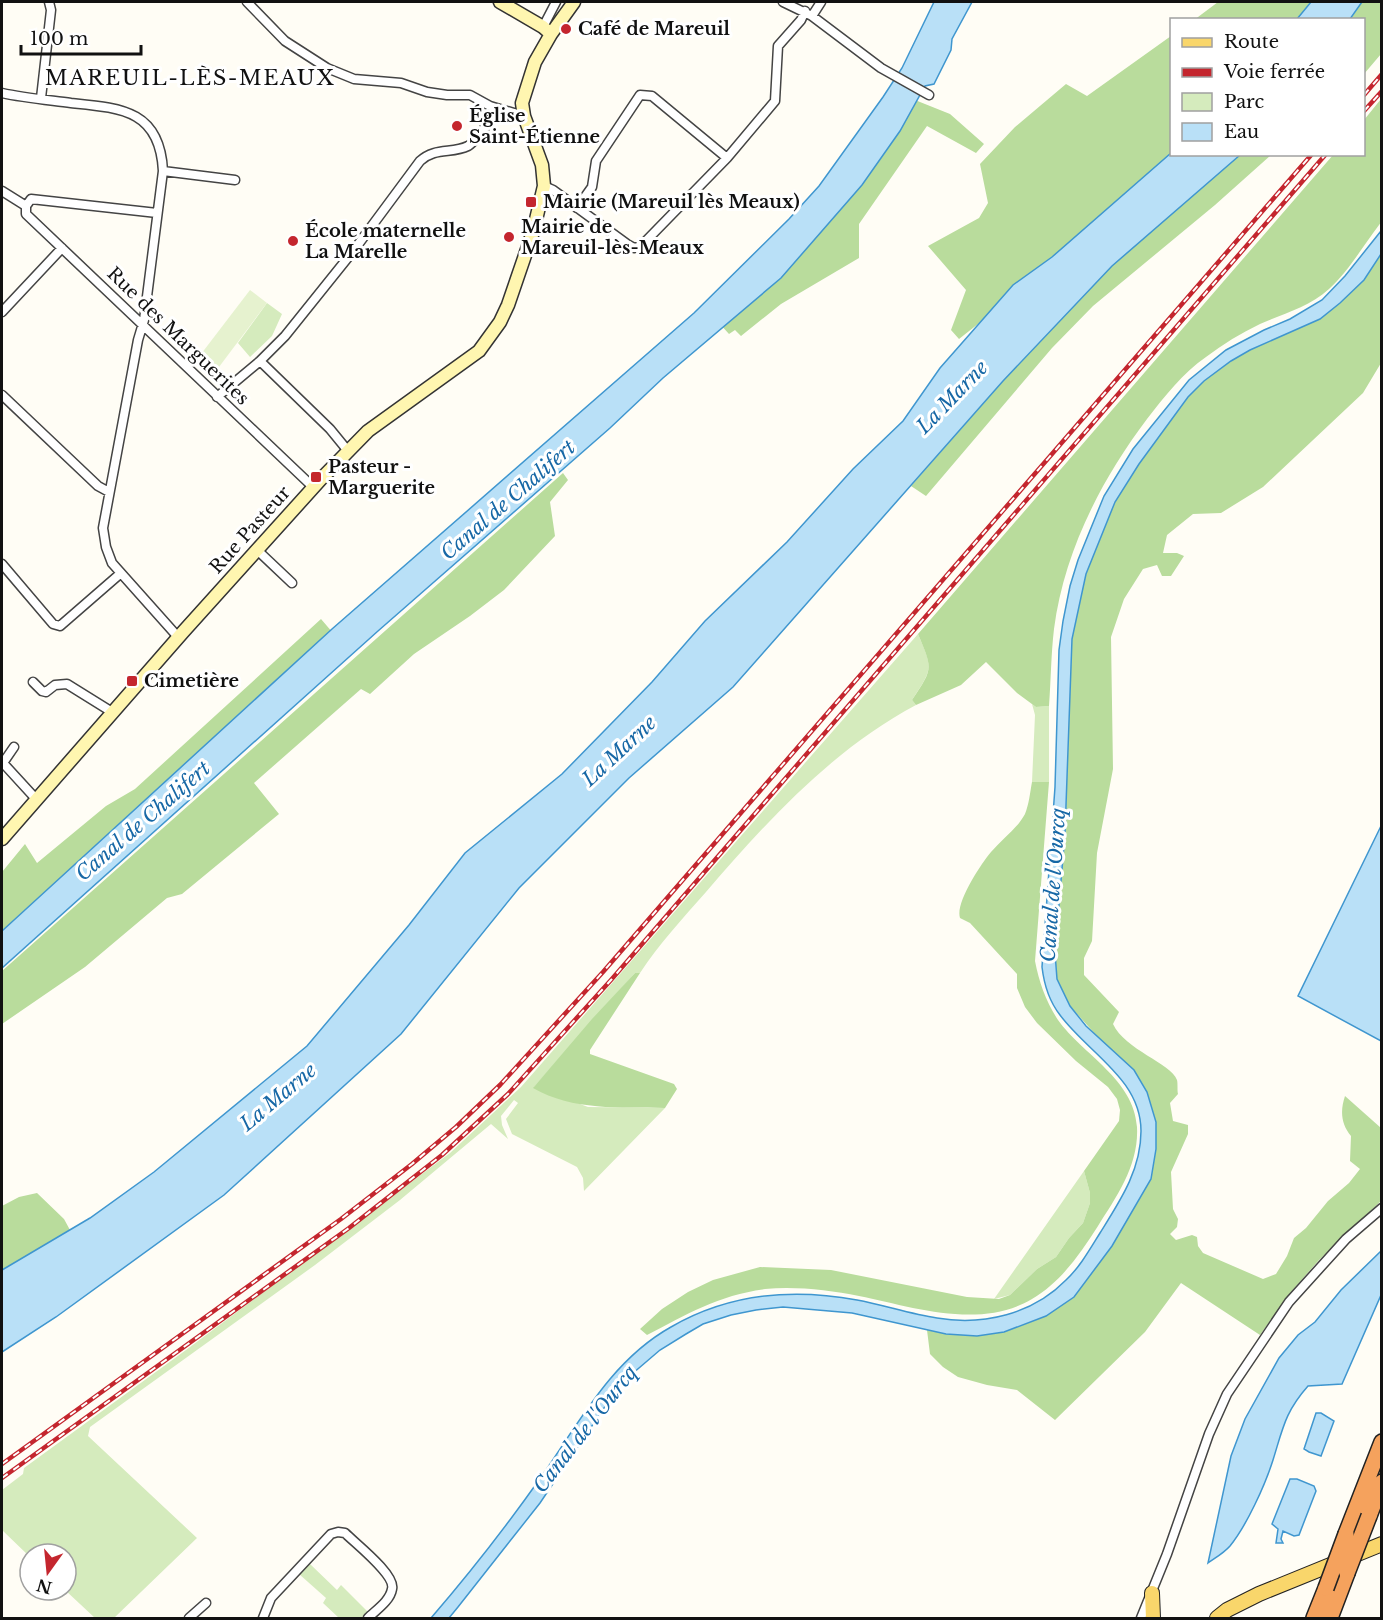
<svg xmlns="http://www.w3.org/2000/svg" width="1383" height="1620" font-family="'Libre Baskerville',serif">
	<style>
		.green { fill: #d5ebbd }
		.forest { fill: #b9dc9c }
		.pitch { fill: #e6f2cf }
		.water { fill: #b9e0f7; stroke: #3f96cf; stroke-width: 1.5 }
		.lines { fill: none; stroke-linecap: round; stroke-linejoin: round }
		.street-casing { stroke: #444; stroke-width: 11 }
		.secondary-casing { stroke: #333; stroke-width: 15 }
		.primary-casing { stroke: #222; stroke-width: 16 }
		.highway-casing { stroke: #222; stroke-width: 18 }
		.street { stroke: #fff; stroke-width: 8 }
		.secondary { stroke: #fff6b0; stroke-width: 12 }
		.primary { stroke: #f9d66b; stroke-width: 14 }
		.highway { stroke: #f5a25d; stroke-width: 15 }
		.rail-casing { stroke: #c4262e; stroke-width: 4.5 }
		.rail { stroke: #fff; stroke-width: 2; stroke-dasharray: 7; stroke-linecap: butt }
		.highway-bridge-casing { stroke: #222; stroke-width: 18; stroke-linecap: butt }
		.highway-bridge { stroke: #f5a25d; stroke-width: 15 }
		.poi-dot { fill: #c4262e; stroke: #fff; stroke-width: 2 }
		.labels { text-anchor: middle; stroke-width: 6; stroke-linejoin: round; paint-order: stroke }
		.poi-label { font-size: 18px; font-weight: bold; fill: #111; stroke: #fff; text-anchor: start }
		.street-label { font-size: 18px; fill: #111; stroke: #fff }
		.water-label { font-size: 20px; font-style: italic; fill: #1768a6; stroke: #fff }
		.quarter-label { font-size: 21px; letter-spacing: 1.5px; fill: #111; stroke: #fff }
	</style>
	<rect width="100%" height="100%" fill="#fffdf5"/>
	<path class="green" d="M 267,303 L 282,314 L 272,336 L 250,357 L 238,343 Z
		M 918,634 C 933,669 933,668 912,700 L 916,705 C 833,749 767,821 706,892 C 683,918 659,944 640,973 L 635,973 L 534,1087 L 588,1107 L 665,1108 L 584,1191 L 583,1178 L 577,1167 L 512,1134 L 506,1119 L 518,1103 L 514,1100 L 501,1116 L 502,1125 L 508,1139 L 491,1124 L 400,1200 L 315,1265 L 90,1427 L 88,1436 L 197,1538 L 114,1618 L 95,1618 L 65,1590 L 66,1554 L 30,1554 L 30,1557 L 2,1530 L 2,1490 L 23,1474 L 24,1468 L 186,1350 L 450,1153 L 521,1087 Z
		M 1032,704 L 1036,707 L 1049,706 L 1049,782 L 1032,782 L 1035,715 Z
		M 1084,1171 L 1090,1193 L 1090,1203 L 1083,1223 L 1069,1238 L 1056,1257 L 1037,1269 L 1010,1295 L 994,1299 Z
		M 310,1564 L 337,1590 L 341,1585 L 368,1612 L 361,1618 L 339,1618 L 323,1603 L 326,1598 L 299,1574 Z"/>
	<path class="forest" d="M 1218,2 L 1311,2 L 1297,19 L 1194,20 Z
		M 1362,2 L 1381,2 L 1381,54 L 1364,74 L 1364,20 L 1350,20 Z
		M 1171,36 L 1172,154 L 1046,270 L 959,339 L 951,330 L 966,290 L 928,246 L 979,218 L 988,203 L 980,164 L 1015,127 L 1066,84 L 1087,96 Z
		M 1381,99 L 1382,221 L 1379,225 C 1363,246 1348,272 1329,289 C 1309,307 1283,314 1260,324 C 1241,333 1223,344 1206,357 C 1183,373 1164,397 1147,419 C 1101,480 1064,552 1054,629 C 1051,654 1051,680 1049,706 L 1036,707 L 1017,693 L 986,662 L 961,685 L 916,705 L 912,700 C 933,668 933,670 918,634 L 1333,155 L 1364,154 L 1364,120 Z
		M 915,100 L 950,114 L 984,144 L 976,153 L 927,126 L 859,224 L 859,258 L 781,304 L 741,336 L 735,330 L 729,334 L 719,323 Z
		M 1240,155 L 1271,155 L 1215,205 L 1093,306 L 1052,348 L 926,496 L 911,486 L 1003,381 L 1112,266 Z
		M 1381,254 L 1381,363 L 1363,393 L 1263,487 L 1221,513 L 1193,514 L 1167,535 L 1163,553 L 1177,553 L 1184,556 L 1171,576 L 1162,576 L 1157,565 L 1143,569 L 1124,599 L 1111,637 L 1113,769 L 1097,853 L 1092,941 L 1084,958 L 1084,975 L 1119,1012 L 1113,1024 C 1125,1050 1171,1063 1177,1080 C 1178,1084 1177,1090 1178,1094 L 1170,1103 L 1173,1121 L 1188,1125 L 1188,1134 L 1171,1172 L 1173,1209 L 1178,1219 L 1177,1227 L 1170,1234 L 1176,1240 L 1192,1235 L 1197,1237 L 1198,1246 L 1203,1253 L 1263,1279 L 1276,1274 L 1287,1256 L 1294,1238 L 1306,1228 L 1328,1201 L 1349,1183 L 1360,1169 L 1350,1161 L 1351,1136 C 1341,1124 1340,1111 1345,1096 L 1381,1128 L 1381,1201 L 1319,1260 L 1291,1292 L 1260,1335 L 1181,1283 L 1145,1332 L 1055,1420 L 1017,1390 L 987,1385 L 958,1377 L 943,1367 L 930,1354 L 927,1330 L 946,1334 L 977,1336 L 1004,1332 L 1046,1316 L 1074,1297 L 1112,1246 L 1156,1149 L 1156,1122 L 1147,1092 L 1070,1006 L 1057,979 L 1055,953 L 1065,833 L 1072,639 L 1086,574 L 1098,541 L 1115,502 L 1139,464 L 1188,397 L 1204,381 L 1231,361 L 1364,280 Z
		M 563,473 L 568,480 L 550,502 L 555,536 L 504,590 L 470,616 L 414,654 L 370,694 L 361,689 L 254,783 L 279,814 L 182,894 L 167,898 L 85,967 L 2,1024 L 2,971 Z
		M 321,619 L 333,633 L 2,935 L 2,872 L 25,844 L 37,863 L 106,806 L 135,789 Z
		M 1032,782 L 1049,782 L 1035,961 C 1039,982 1046,1002 1058,1020 C 1083,1055 1134,1079 1137,1127 C 1139,1165 1117,1196 1098,1226 C 1080,1254 1061,1282 1032,1299 C 980,1330 913,1307 859,1296 C 829,1290 795,1286 765,1289 C 719,1295 687,1314 647,1335 L 640,1329 L 662,1309 L 688,1292 L 713,1280 L 760,1267 L 831,1270 L 967,1297 L 999,1299 L 1010,1295 L 1037,1269 L 1056,1257 L 1069,1238 L 1083,1223 L 1090,1203 L 1090,1193 L 1084,1171 L 1119,1121 L 1120,1110 L 1117,1099 L 1108,1087 L 1076,1061 L 1037,1023 L 1025,1007 L 1017,988 L 1017,974 L 970,923 L 960,918 C 955,903 981,864 991,852 C 1002,839 1017,829 1025,814 C 1029,804 1030,793 1032,782 Z
		M 635,973 L 640,973 L 590,1050 L 590,1054 L 674,1084 L 677,1089 L 665,1108 C 620,1107 573,1111 533,1088 L 592,1019 Z
		M 37,1193 L 64,1219 L 70,1230 L 2,1270 L 2,1206 L 19,1197 Z"/>
	<path class="pitch" d="M 250,290 L 267,303 L 216,371 L 198,358 Z"/>
	<path class="water" d="M 934,2 L 972,2 L 952,39 L 951,50 L 934,84 L 925,86 L 900,131 L 862,185 L 781,278 L 663,378 L 610,428 L 378,631 L 2,968 L 2,931 L 332,629 L 694,313 L 789,219 L 819,186 L 883,97 L 902,68 Z
		M 1311,2 L 1362,2 L 1350,19 L 1297,19 Z
		M 1171,153 L 1172,154 L 1240,155 L 1112,266 L 1003,381 L 733,687 L 629,778 L 519,888 L 401,1034 L 224,1195 L 56,1317 L 2,1352 L 2,1270 L 90,1218 L 154,1172 L 307,1046 L 409,925 L 465,853 L 562,774 L 652,682 L 705,621 L 787,542 L 853,469 L 903,421 L 940,368 L 1013,285 L 1052,257 Z
		M 1381,231 L 1381,254 L 1364,280 L 1340,303 L 1320,319 L 1250,350 L 1231,361 L 1204,381 L 1188,397 L 1139,464 L 1115,502 L 1086,574 L 1072,639 L 1065,833 L 1055,953 L 1057,979 L 1070,1006 L 1086,1026 L 1134,1070 L 1147,1092 L 1156,1122 L 1156,1149 L 1151,1179 L 1112,1246 L 1074,1297 L 1046,1316 L 1004,1332 L 977,1336 L 946,1334 L 852,1313 L 783,1307 L 756,1310 L 731,1315 L 703,1324 L 686,1334 L 660,1350 L 625,1380 L 606,1405 L 540,1503 L 458,1607 L 449,1618 L 431,1618 C 469,1574 505,1528 539,1480 C 578,1425 610,1361 671,1327 C 728,1294 793,1288 857,1300 C 884,1305 910,1314 937,1318 C 983,1326 1033,1314 1066,1280 C 1080,1267 1090,1249 1100,1233 C 1120,1201 1141,1170 1141,1131 C 1141,1079 1088,1053 1060,1015 C 1049,1001 1044,984 1042,967 L 1055,787 L 1059,650 L 1063,621 L 1070,586 L 1078,560 L 1104,496 L 1133,449 L 1189,380 L 1226,350 L 1264,330 L 1290,319 L 1322,300 L 1345,276 Z
		M 1381,826 L 1381,1041 L 1298,996 Z
		M 1381,1251 L 1381,1295 L 1342,1384 L 1308,1386 C 1285,1412 1283,1428 1273,1460 C 1265,1485 1247,1525 1230,1546 C 1224,1553 1215,1558 1208,1563 L 1231,1456 L 1245,1419 L 1279,1358 L 1298,1335 L 1315,1322 L 1341,1290 Z
		M 1316,1413 L 1321,1413 L 1334,1421 L 1321,1456 L 1309,1452 L 1304,1449 Z
		M 1290,1479 L 1297,1479 L 1314,1486 L 1316,1491 L 1299,1535 L 1294,1536 L 1283,1531 L 1281,1539 L 1283,1543 L 1276,1543 L 1278,1529 L 1272,1524 Z"/>
	<g class="lines">
		<defs>
			<path id="street" d="M 247,2 L 285,41 L 327,68 L 354,79 L 401,83 L 427,92 L 447,95 L 470,95 L 490,106 L 524,116
				M 783,2 L 812,16 L 881,68 L 929,95
				M 812,16 L 821,2
				M 543,27 L 556,2
				M 2,93 C 24,98 48,100 71,103 C 121,108 160,110 163,171 L 144,320 L 138,340 L 103,528 L 106,547 L 112,563 L 178,637
				M 41,98 L 51,10 L 49,2
				M 163,171 L 235,180
				M 544,186 L 553,190 L 627,244 L 634,248 L 641,246 L 727,158 L 775,101 L 778,46 L 801,20 L 805,11
				M 2,191 L 26,206
				M 26,206 L 26,214 L 313,487
				M 26,206 L 31,199 L 157,213
				M 577,208 L 592,187 L 596,161 L 640,95 L 652,96 L 727,158
				M 2,312 L 62,248
				M 260,361 L 330,429 L 348,451
				M 2,395 L 98,486 L 109,492
				M 217,397 L 260,361 L 285,336 L 354,250 L 420,161 C 435,147 452,154 468,146 C 478,140 491,118 498,109
				M 256,549 L 292,583
				M 2,564 L 53,624 L 60,626 L 121,573
				M 33,682 L 42,691 L 46,692 L 55,685 L 67,684 L 112,712
				M 14,747 L 3,763 L 36,799
				M 189,1618 L 206,1603
				M 263,1618 L 271,1598 L 331,1534 L 338,1532 L 345,1533 C 356,1544 396,1575 392,1589 C 390,1601 376,1610 368,1618
				M 1141,1618 L 1167,1554 L 1209,1434 L 1227,1394 L 1289,1302 L 1346,1239 L 1382,1208"/>
			<path id="secondary" d="M 500,2 L 543,27 L 551,34
				M 2,839 L 183,632 L 321,479 L 368,431 L 479,351 L 500,322 L 508,305 L 533,232 L 544,186 L 542,165 L 524,116 L 522,103 L 535,62 L 551,34 L 574,2"/>
			<path id="primary" d="M 1152,1593 L 1153,1618
				M 1217,1618 L 1227,1610 L 1259,1594 L 1382,1544"/>
			<path id="highway" d="M 1369,1516 L 1382,1482
				M 1346,1534 L 1382,1442
				M 1314,1618 L 1326,1588
				M 1330,1618 L 1347,1573"/>
		</defs>
		<use href="#street" class="street-casing"/>
		<use href="#secondary" class="secondary-casing"/>
		<use href="#primary" class="primary-casing"/>
		<use href="#highway" class="highway-casing"/>
		<use href="#street" class="street"/>
		<use href="#secondary" class="secondary"/>
		<use href="#primary" class="primary"/>
		<use href="#highway" class="highway"/>
		<defs>
			<path id="rail" d="M 1364,95 L 1382,74
				M 1364,111 L 1382,91
				M 2,1464 L 341,1219 L 412,1164 L 456,1127 L 500,1085 L 603,972 L 1312,154
				M 2,1478 L 349,1228 L 442,1155 L 508,1094 L 611,980 L 1326,154"/>
		</defs>
		<use href="#rail" class="rail-casing"/>
		<use href="#rail" class="rail"/>
		<defs>
			<path id="highway-bridge" d="M 1347,1573 L 1369,1516
				M 1326,1588 L 1346,1534"/>
		</defs>
		<use href="#highway-bridge" class="highway-bridge-casing"/>
		<use href="#highway-bridge" class="highway-bridge"/>
	</g>
	<g class="poi-dot">
		<circle cx="566" cy="29" r="6"/>
		<circle cx="457" cy="126" r="6"/>
		<rect x="525" y="196" width="12" height="12" rx="3"/>
		<circle cx="509" cy="237" r="6"/>
		<circle cx="293" cy="241" r="6"/>
		<rect x="310" y="471" width="12" height="12" rx="3"/>
		<rect x="126" y="675" width="12" height="12" rx="3"/>
	</g>
	<g class="labels">
		<g class="poi-label">
			<text x="578" y="35">Café de Mareuil</text>
			<text x="469" y="122">Église<tspan x="469" dy="21">Saint-Étienne</tspan></text>
			<text x="543" y="208">Mairie (Mareuil lès Meaux)</text>
			<text x="521" y="233">Mairie de<tspan x="521" dy="21">Mareuil-lès-Meaux</tspan></text>
			<text x="305" y="237">École maternelle<tspan x="305" dy="21">La Marelle</tspan></text>
			<text x="328" y="473">Pasteur -<tspan x="328" dy="21">Marguerite</tspan></text>
			<text x="144" y="687">Cimetière</text>
		</g>
		<g class="street-label">
			<text transform="translate(178 336) rotate(44)" y="6">Rue des Marguerites</text>
			<text transform="translate(250 530) rotate(-48)" y="6">Rue Pasteur</text>
		</g>
		<g class="water-label">
			<text transform="translate(952 397) rotate(-46)" y="7">La Marne</text>
			<text transform="translate(508 500) rotate(-41)" y="7">Canal de Chalifert</text>
			<text transform="translate(619 751) rotate(-43)" y="7">La Marne</text>
			<text transform="translate(143 821) rotate(-41)" y="7">Canal de Chalifert</text>
			<text transform="translate(1053 885) rotate(-86)" y="7">Canal de l'Ourcq</text>
			<text transform="translate(278 1097) rotate(-40)" y="7">La Marne</text>
			<text transform="translate(585 1429) rotate(-52)" y="7">Canal de l'Ourcq</text>
		</g>
		<g class="quarter-label">
			<text x="190" y="85">MAREUIL-LÈS-MEAUX</text>
		</g>
	</g>
	<rect width="1383" height="1620" fill="none" stroke="#111111" stroke-width="6"/>
	<rect x="1170" y="18" width="195" height="138" fill="#ffffff" stroke="#a0a0a0" stroke-width="1.5"/>
	<rect x="1182" y="38" width="30" height="9" fill="#f9d66b" stroke="#a0a0a0" stroke-width="1.5"/>
	<text x="1224" y="48" font-size="18" fill="#111111">Route</text>
	<rect x="1182" y="68" width="30" height="9" fill="#c4262e" stroke="#a0a0a0" stroke-width="1.5"/>
	<text x="1224" y="78" font-size="18" fill="#111111">Voie ferrée</text>
	<rect x="1182" y="93" width="30" height="18" fill="#d5ebbd" stroke="#a0a0a0" stroke-width="1.5"/>
	<text x="1224" y="108" font-size="18" fill="#111111">Parc</text>
	<rect x="1182" y="123" width="30" height="18" fill="#b9e0f7" stroke="#a0a0a0" stroke-width="1.5"/>
	<text x="1224" y="138" font-size="18" fill="#111111">Eau</text>
	<g transform="translate(48 1572) rotate(195)"><circle r="28" fill="#ffffff" stroke="#a0a0a0" stroke-width="1.5"/>
	<path d="M0-4.5L10 22L0 15L-10 22Z" fill="#c4262e"/>
	<text y="-9" font-size="16" font-weight="bold" text-anchor="middle" fill="#111111">N</text>
	</g>
	<path d="M21 45v9h120v-9" fill="none" stroke="#111111" stroke-width="3"/>
	<text x="30" y="45" font-size="18" fill="#111111" stroke="#ffffff" stroke-width="4.5" paint-order="stroke">100 m</text>
</svg>
